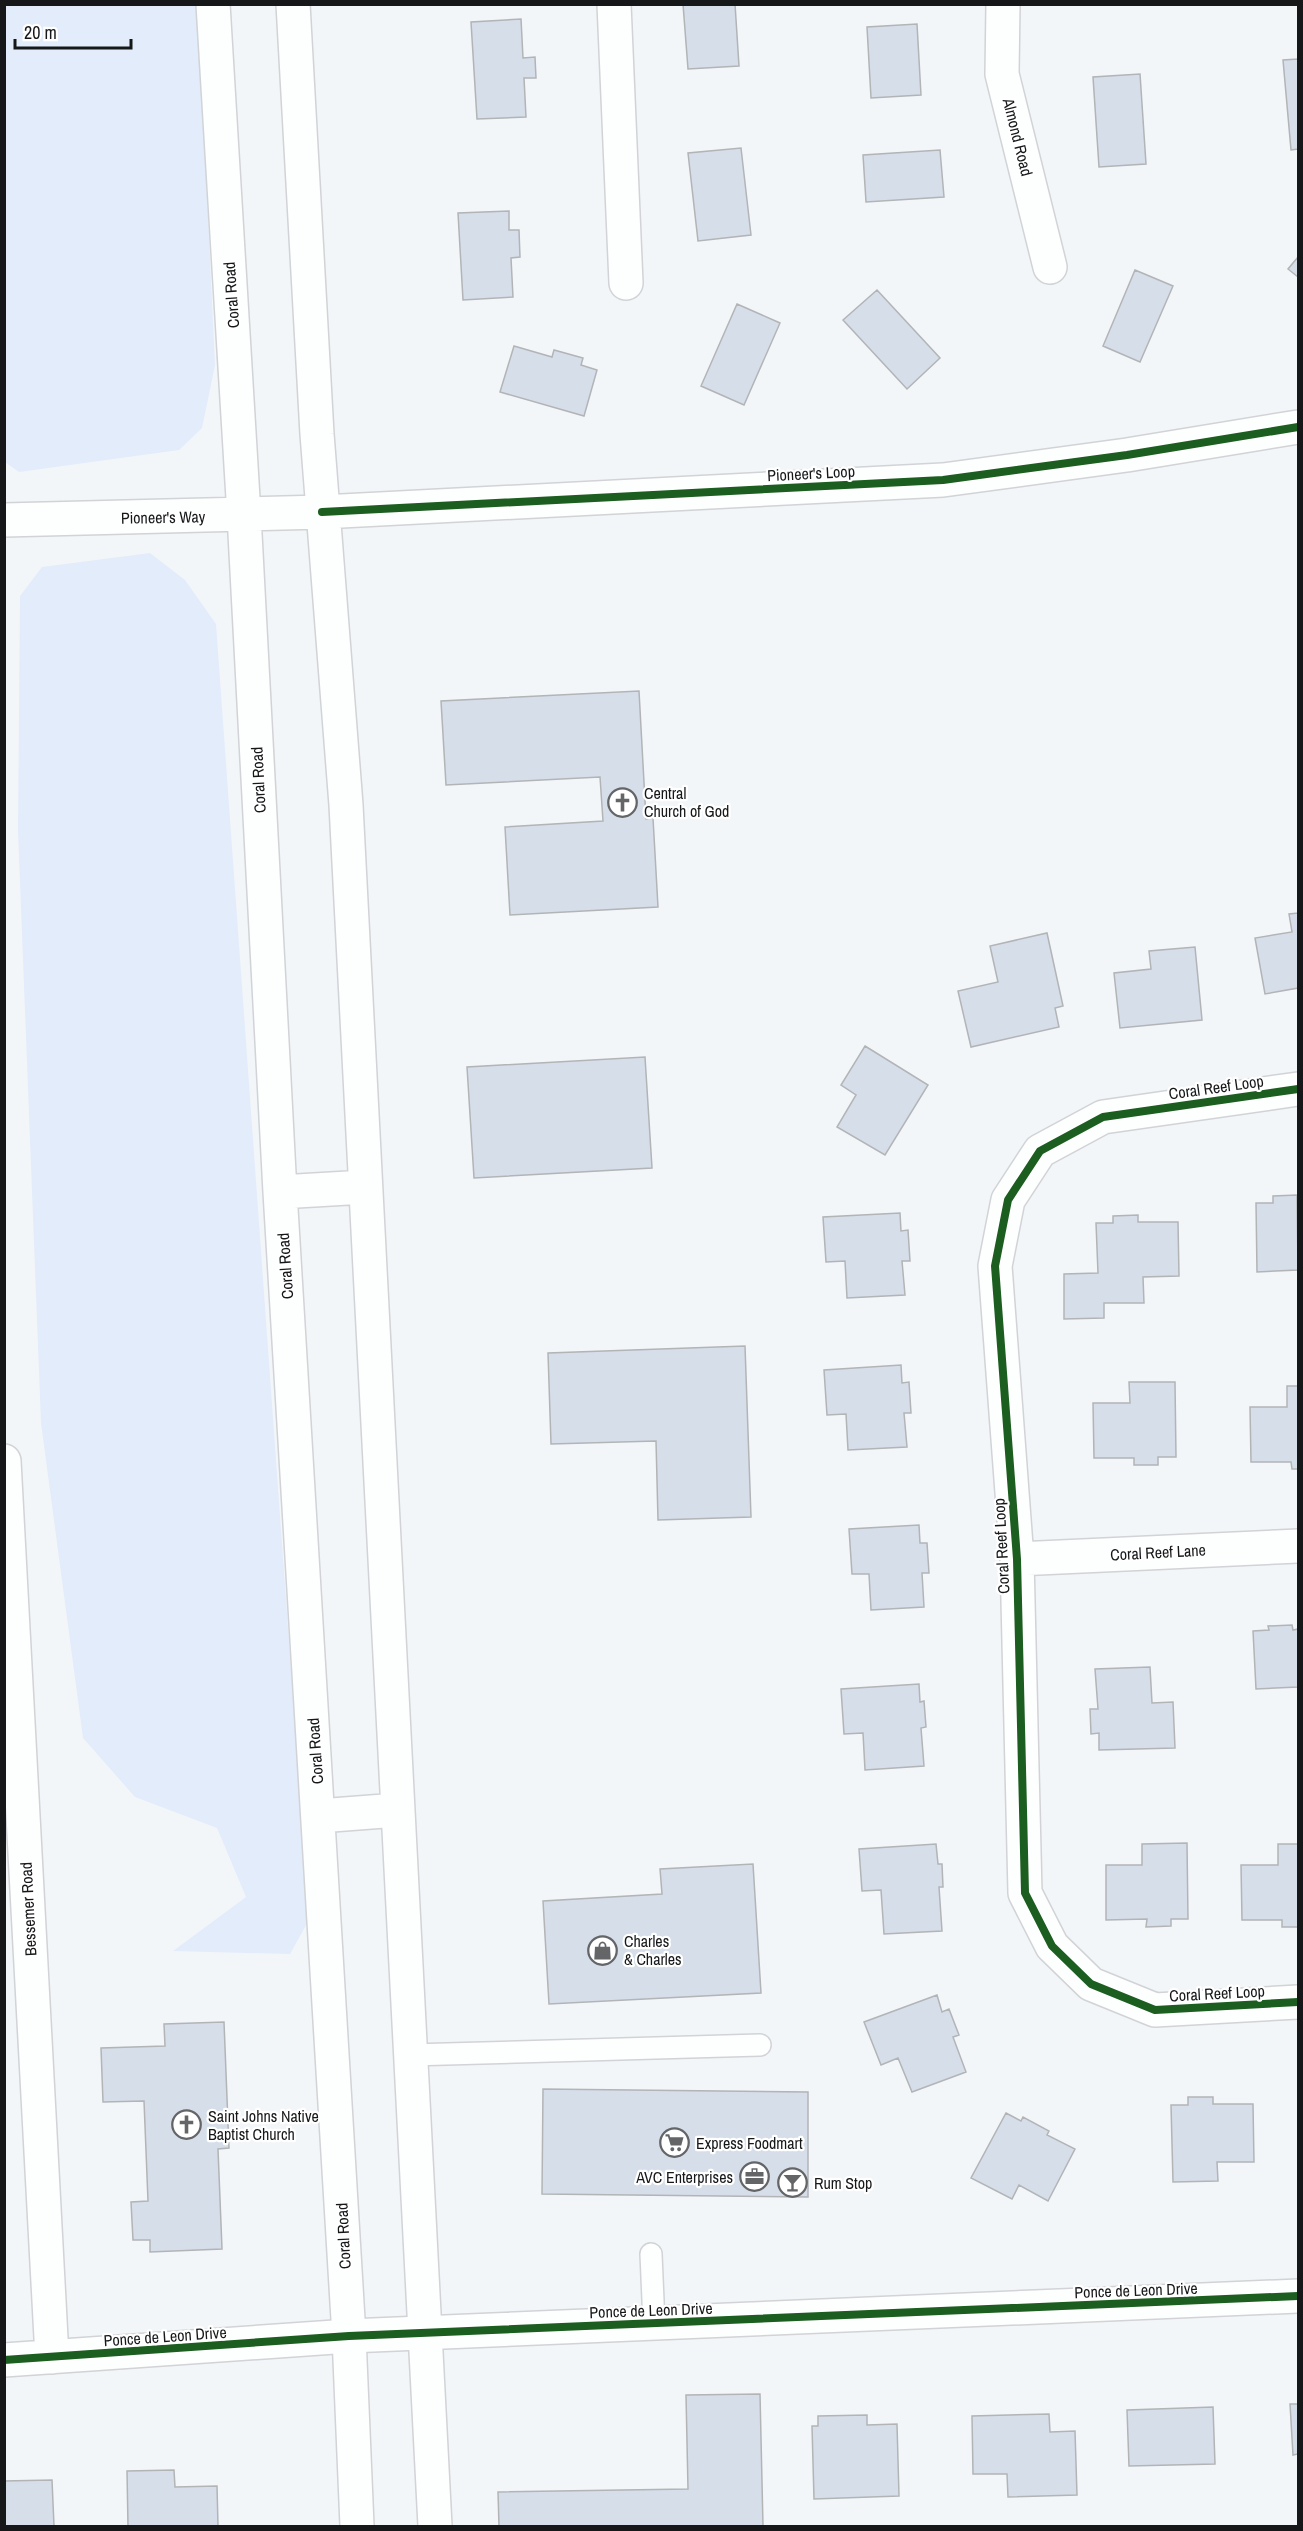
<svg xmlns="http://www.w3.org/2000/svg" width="1303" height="2531" font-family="'Archivo Narrow',sans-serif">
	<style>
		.green { fill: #e3ecfb }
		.building { fill: #d6deea; stroke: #b2b4b6; stroke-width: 1.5 }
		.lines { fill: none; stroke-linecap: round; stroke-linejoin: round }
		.lane-casing { stroke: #d1d3d6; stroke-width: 24 }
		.street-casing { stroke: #d1d3d6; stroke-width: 36 }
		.secondary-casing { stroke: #d1d3d6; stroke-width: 36 }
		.lane { stroke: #fdfefe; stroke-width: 21 }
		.street { stroke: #fdfefe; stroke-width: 33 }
		.secondary { stroke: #fdfefe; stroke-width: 33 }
		.cycleway-casing { stroke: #fff; stroke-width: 11 }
		.cycleway { stroke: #1b5e20; stroke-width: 8 }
		.labels { text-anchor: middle; stroke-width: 4.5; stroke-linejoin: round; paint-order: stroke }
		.street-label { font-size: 16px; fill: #151719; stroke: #fff }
		.poi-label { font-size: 16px; fill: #151719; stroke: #fff; text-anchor: start }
	</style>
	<rect width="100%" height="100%" fill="#f3f6f9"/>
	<path class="green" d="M 4,5 L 198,5 L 215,365 L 202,428 L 179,450 L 19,472 L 5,462 Z
		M 150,553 L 185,580 L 216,624 L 309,1920 L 290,1954 L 173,1951 L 246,1897 L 217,1828 L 135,1797 L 83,1738 L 41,1423 L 18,831 L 20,596 L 42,567 Z"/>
	<path class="building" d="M 683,4 L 735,4 L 739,66 L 688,69 Z
		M 521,19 L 523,58 L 535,57 L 536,78 L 524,78 L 526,117 L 477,119 L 471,22 Z
		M 917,24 L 921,95 L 871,98 L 867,27 Z
		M 1298,59 L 1298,149 L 1291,150 L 1283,60 Z
		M 1140,74 L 1146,164 L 1099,167 L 1093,77 Z
		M 741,148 L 751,235 L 698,241 L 688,153 Z
		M 940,150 L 944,197 L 866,202 L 863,155 Z
		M 509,211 L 509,230 L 519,230 L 520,257 L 511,258 L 513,297 L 463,300 L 458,213 Z
		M 1298,257 L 1298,277 L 1288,269 Z
		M 1135,270 L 1173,286 L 1140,362 L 1103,346 Z
		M 877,290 L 940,358 L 907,389 L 843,320 Z
		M 737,304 L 780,323 L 744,405 L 701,386 Z
		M 514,346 L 552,357 L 554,350 L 583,358 L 581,365 L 597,370 L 584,416 L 500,392 Z
		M 639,691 L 646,819 L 653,818 L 658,907 L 510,915 L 505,827 L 603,821 L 600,777 L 446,785 L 441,701 Z
		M 1298,913 L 1298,988 L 1265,994 L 1255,938 L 1292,932 L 1289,914 Z
		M 1047,933 L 1063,1006 L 1055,1008 L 1059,1027 L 971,1047 L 958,991 L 998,982 L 990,946 Z
		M 1195,947 L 1202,1020 L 1120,1028 L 1114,973 L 1151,969 L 1149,951 Z
		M 865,1046 L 928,1085 L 885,1155 L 837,1127 L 856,1095 L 841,1085 Z
		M 645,1057 L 652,1168 L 474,1178 L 467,1067 Z
		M 1297,1195 L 1298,1270 L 1257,1272 L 1256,1203 L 1273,1203 L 1273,1196 Z
		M 900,1213 L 901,1231 L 908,1230 L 910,1261 L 902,1261 L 905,1295 L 847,1298 L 845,1261 L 826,1262 L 823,1217 Z
		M 1138,1215 L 1138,1222 L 1178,1222 L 1179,1276 L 1143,1277 L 1144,1303 L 1104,1303 L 1104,1318 L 1064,1319 L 1064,1274 L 1098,1273 L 1096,1223 L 1113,1223 L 1113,1216 Z
		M 745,1346 L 751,1517 L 658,1520 L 656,1441 L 551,1444 L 548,1353 Z
		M 901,1365 L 902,1383 L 909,1382 L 911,1413 L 904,1413 L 907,1447 L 848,1450 L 846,1414 L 827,1415 L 824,1370 Z
		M 1129,1382 L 1175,1382 L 1176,1457 L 1158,1457 L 1158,1465 L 1134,1465 L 1134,1458 L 1094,1458 L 1093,1403 L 1130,1403 Z
		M 1287,1386 L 1298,1386 L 1298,1469 L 1292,1469 L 1291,1462 L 1251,1462 L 1250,1407 L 1287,1407 Z
		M 919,1525 L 920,1543 L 927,1543 L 929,1573 L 922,1573 L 924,1607 L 871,1610 L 869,1574 L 852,1574 L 849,1529 Z
		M 1292,1625 L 1293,1630 L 1298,1629 L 1298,1687 L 1256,1689 L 1253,1631 L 1269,1630 L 1268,1626 Z
		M 1150,1667 L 1152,1703 L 1173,1702 L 1175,1748 L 1099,1750 L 1099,1733 L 1091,1734 L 1090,1709 L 1098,1709 L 1095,1669 Z
		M 919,1684 L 920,1702 L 924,1701 L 926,1727 L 921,1728 L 924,1766 L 865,1770 L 863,1733 L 844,1734 L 841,1689 Z
		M 1187,1843 L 1188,1919 L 1171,1919 L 1171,1926 L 1146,1927 L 1147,1919 L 1106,1920 L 1106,1865 L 1142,1865 L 1142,1844 Z
		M 936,1844 L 938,1864 L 942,1864 L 943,1887 L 939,1887 L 942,1931 L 884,1934 L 881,1890 L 862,1891 L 859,1849 Z
		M 1278,1844 L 1298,1844 L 1298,1927 L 1282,1927 L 1282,1920 L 1242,1920 L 1241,1865 L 1278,1865 Z
		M 753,1864 L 761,1993 L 549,2004 L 543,1901 L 662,1894 L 660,1869 Z
		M 937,1995 L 942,2012 L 949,2009 L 959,2035 L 953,2037 L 966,2072 L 912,2092 L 898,2058 L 881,2065 L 864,2022 Z
		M 224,2022 L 229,2148 L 218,2149 L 222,2249 L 150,2252 L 150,2240 L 133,2240 L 131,2202 L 148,2201 L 144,2101 L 103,2102 L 101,2048 L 165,2046 L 164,2024 Z
		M 543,2089 L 808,2092 L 808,2197 L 542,2194 Z
		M 1188,2097 L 1213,2097 L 1213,2104 L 1253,2104 L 1254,2162 L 1217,2162 L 1218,2181 L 1173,2182 L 1171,2105 L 1188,2105 Z
		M 1006,2113 L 1021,2121 L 1023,2117 L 1049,2131 L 1047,2135 L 1075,2149 L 1048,2201 L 1019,2185 L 1012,2199 L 971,2178 Z
		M 760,2394 L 763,2526 L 499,2526 L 498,2492 L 688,2489 L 686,2395 Z
		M 1290,2404 L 1298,2404 L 1298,2454 L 1293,2455 Z
		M 1213,2407 L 1215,2464 L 1129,2466 L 1127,2410 Z
		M 1049,2414 L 1050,2432 L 1075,2431 L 1077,2495 L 1008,2497 L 1007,2474 L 973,2474 L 972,2416 Z
		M 867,2415 L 867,2425 L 897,2424 L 899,2496 L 814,2499 L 812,2426 L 818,2426 L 818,2416 Z
		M 174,2470 L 175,2487 L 217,2486 L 218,2526 L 128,2526 L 127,2471 Z
		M 52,2480 L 54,2526 L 4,2526 L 4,2481 Z"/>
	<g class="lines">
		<defs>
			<path id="lane" d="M 410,2055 L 760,2045
				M 651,2254 L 654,2324"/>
			<path id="street" d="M 614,4 L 626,283
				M 1003,4 L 1002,74 L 1050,267
				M 1298,1089 L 1103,1117 L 1040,1151 L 1008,1200 L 995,1266 L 1017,1559 L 1025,1893 L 1052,1946 L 1091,1984 L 1155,2010 L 1298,2002
				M 4,1461 L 52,2357
				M 1017,1559 L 1298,1546
				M 4,2360 L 349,2336 L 1298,2296"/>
			<path id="secondary" d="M 213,4 L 244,515 L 280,1192 L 349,2336 L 357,2526
				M 293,4 L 317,434 L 346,805 L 435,2526
				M 4,520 L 322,512 L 943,480 L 1127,455 L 1298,427
				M 280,1192 L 365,1187
				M 319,1816 L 397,1810"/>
		</defs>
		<use href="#lane" class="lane-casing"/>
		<use href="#street" class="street-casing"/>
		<use href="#secondary" class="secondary-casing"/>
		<use href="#lane" class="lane"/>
		<use href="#street" class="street"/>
		<use href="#secondary" class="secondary"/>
		<defs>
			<path id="cycleway" d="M 322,512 L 943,480 L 1127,455 L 1298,427
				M 1298,1089 L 1103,1117 L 1040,1151 L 1008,1200 L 995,1266 L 1017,1559 L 1025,1893 L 1052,1946 L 1091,1984 L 1155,2010 L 1298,2002
				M 4,2360 L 349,2336 L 1298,2296"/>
		</defs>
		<use href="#cycleway" class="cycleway-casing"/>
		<use href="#cycleway" class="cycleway"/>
	</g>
	<defs>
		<symbol id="church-ring" viewBox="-11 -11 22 22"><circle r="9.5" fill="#fff" stroke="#636567" stroke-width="1.5"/><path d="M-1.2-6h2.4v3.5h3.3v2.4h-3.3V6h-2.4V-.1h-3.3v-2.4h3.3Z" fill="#636567"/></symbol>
		<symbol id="shop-ring" viewBox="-11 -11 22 22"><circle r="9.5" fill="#fff" stroke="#636567" stroke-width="1.5"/><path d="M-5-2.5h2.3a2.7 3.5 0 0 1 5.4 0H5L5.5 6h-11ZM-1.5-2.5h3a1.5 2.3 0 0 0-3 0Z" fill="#636567"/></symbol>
		<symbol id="supermarket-ring" viewBox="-11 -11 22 22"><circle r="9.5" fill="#fff" stroke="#636567" stroke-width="1.5"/><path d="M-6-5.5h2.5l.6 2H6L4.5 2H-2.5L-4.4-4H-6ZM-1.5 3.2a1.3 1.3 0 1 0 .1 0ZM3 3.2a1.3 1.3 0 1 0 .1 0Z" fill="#636567"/></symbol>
		<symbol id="office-ring" viewBox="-11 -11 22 22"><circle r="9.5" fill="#fff" stroke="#636567" stroke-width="1.5"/><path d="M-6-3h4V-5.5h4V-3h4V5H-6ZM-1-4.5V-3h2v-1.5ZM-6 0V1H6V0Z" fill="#636567"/></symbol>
		<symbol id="bar-ring" viewBox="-11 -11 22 22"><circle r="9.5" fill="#fff" stroke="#636567" stroke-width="1.5"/><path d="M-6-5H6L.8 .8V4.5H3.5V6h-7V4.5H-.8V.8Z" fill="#636567"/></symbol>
	</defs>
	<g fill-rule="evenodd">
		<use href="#church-ring" x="606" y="786" width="33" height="33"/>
		<use href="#shop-ring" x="586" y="1934" width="33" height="33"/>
		<use href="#church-ring" x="170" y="2108" width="33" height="33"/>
		<use href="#supermarket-ring" x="658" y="2126" width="33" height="33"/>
		<use href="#office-ring" x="738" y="2160" width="33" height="33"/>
		<use href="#bar-ring" x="776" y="2166" width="33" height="33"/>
	</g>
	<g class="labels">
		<g class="street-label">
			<text transform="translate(1018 137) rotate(76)" y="6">Almond Road</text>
			<text transform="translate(231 295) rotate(-94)" y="6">Coral Road</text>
			<text transform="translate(811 473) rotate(-3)" y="6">Pioneer's Loop</text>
			<text transform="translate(163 517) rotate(-1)" y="6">Pioneer's Way</text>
			<text transform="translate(258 780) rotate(-93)" y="6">Coral Road</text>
			<text transform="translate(1216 1087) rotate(-8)" y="6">Coral Reef Loop</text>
			<text transform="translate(285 1266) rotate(-94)" y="6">Coral Road</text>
			<text transform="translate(1001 1546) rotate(-93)" y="6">Coral Reef Loop</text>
			<text transform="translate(1158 1552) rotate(-3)" y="6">Coral Reef Lane</text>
			<text transform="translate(315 1751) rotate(-94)" y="6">Coral Road</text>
			<text transform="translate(28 1909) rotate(-93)" y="6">Bessemer Road</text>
			<text transform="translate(1217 1993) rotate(-3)" y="6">Coral Reef Loop</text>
			<text transform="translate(343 2236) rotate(-93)" y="6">Coral Road</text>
			<text transform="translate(1136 2290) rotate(-2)" y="6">Ponce de Leon Drive</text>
			<text transform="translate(651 2310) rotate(-2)" y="6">Ponce de Leon Drive</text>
			<text transform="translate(165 2336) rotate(-4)" y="6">Ponce de Leon Drive</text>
		</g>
		<g class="poi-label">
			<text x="644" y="799">Central<tspan x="644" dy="18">Church of God</tspan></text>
			<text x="624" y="1947">Charles<tspan x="624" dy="18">&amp; Charles</tspan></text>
			<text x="208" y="2122">Saint Johns Native<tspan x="208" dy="18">Baptist Church</tspan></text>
			<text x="696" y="2149">Express Foodmart</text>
			<text x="733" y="2183" text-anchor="end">AVC Enterprises</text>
			<text x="814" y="2189">Rum Stop</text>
		</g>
	</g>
	<rect width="1303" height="2531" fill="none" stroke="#151719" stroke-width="12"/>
	<path d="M15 39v9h116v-9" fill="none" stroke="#151719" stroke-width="3"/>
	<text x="24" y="39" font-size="18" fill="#151719" stroke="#ffffff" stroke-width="4.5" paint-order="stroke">20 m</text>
</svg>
